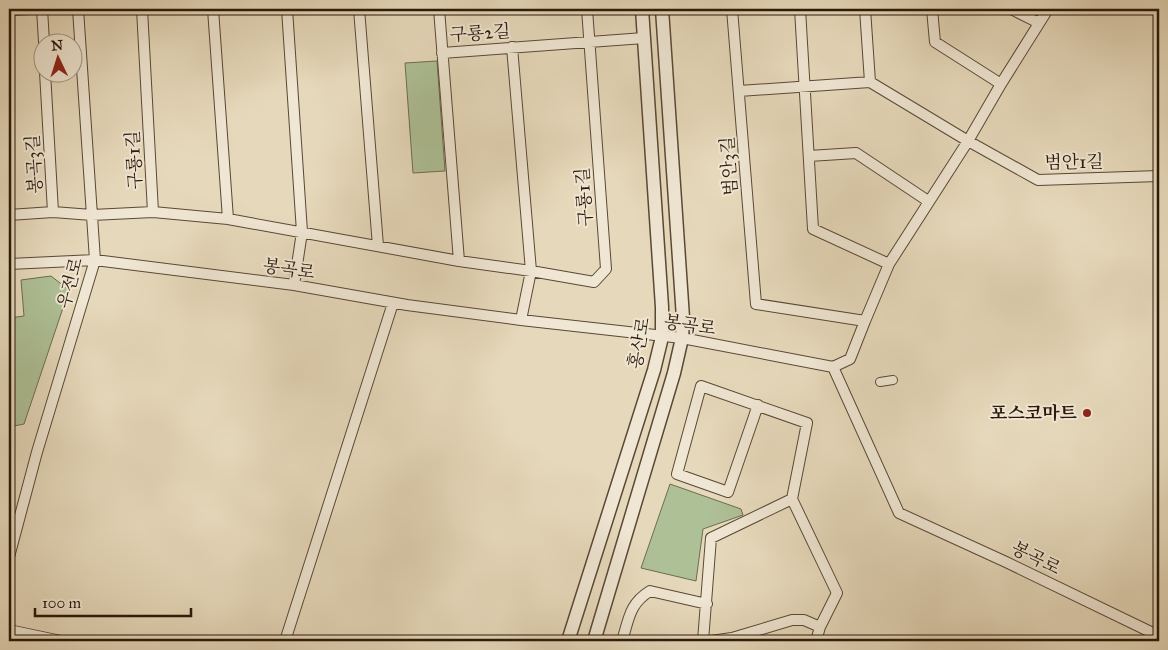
<svg xmlns="http://www.w3.org/2000/svg" width="1168" height="650" font-family="'IM FELL Great Primer','Noto Serif KR',serif">
	<style>
		.green { fill: #aec096; stroke: #6c6c50 }
		.lines { fill: none; stroke-linecap: round; stroke-linejoin: round }
		.pedestrian-casing { stroke: #5a4836; stroke-width: 10 }
		.minor-casing { stroke: #5a4836; stroke-width: 12 }
		.tertiary-casing { stroke: #5a4836; stroke-width: 15 }
		.pedestrian { stroke: #efe6d3; stroke-width: 8 }
		.minor { stroke: #efe6d3; stroke-width: 10 }
		.tertiary { stroke: #efe6d3; stroke-width: 12 }
		.poi-dot { fill: #8f2418; stroke: #efe6d3; stroke-width: 2 }
		.labels { text-anchor: middle; stroke-width: 4; stroke-linejoin: round; paint-order: stroke }
		.street-label { font-size: 18px; fill: #2b180a; stroke: #efe6d3 }
		.poi-label { font-size: 18px; font-weight: bold; fill: #2b180a; stroke: #efe6d3; text-anchor: end }
	</style>
	<rect width="100%" height="100%" fill="#e6d9bb"/>
	<filter id="stains"><feTurbulence type="fractalNoise" baseFrequency=".004" numOctaves="4"/><feColorMatrix values="0 0 0 0 .2 0 0 0 0 .09 0 0 0 0 .02 0 0 0 .5 -.17"/></filter>
	<radialGradient id="worn" r=".72"><stop offset=".6" stop-color="#630" stop-opacity="0"/><stop offset="1" stop-color="#630" stop-opacity=".3"/></radialGradient>
	<path class="green" d="M 437,61 L 445,171 L 413,173 L 405,63 Z
		M 51,276 L 69,290 L 24,424 L 9,427 L 9,318 L 24,316 L 21,280 Z
		M 670,484 L 741,509 L 743,515 L 703,529 L 696,581 L 641,568 Z"/>
	<g class="lines">
		<defs>
			<path id="pedestrian" d="M 880,382 L 893,380"/>
			<path id="minor" d="M 42,9 L 44,42
				M 142,9 L 153,212
				M 213,9 L 228,219
				M 287,9 L 302,232 L 294,285
				M 359,9 L 378,246
				M 439,9 L 459,261
				M 732,9 L 756,304 L 865,321
				M 800,9 L 813,229 L 889,264
				M 865,9 L 870,82
				M 932,9 L 935,42 L 1001,84
				M 1011,9 L 1039,23
				M 9,10 L 32,9
				M 512,47 L 531,271 L 521,320
				M 442,53 L 644,38
				M 45,72 L 53,212
				M 739,91 L 870,82 L 968,141 L 1038,180 L 1159,176
				M 809,156 L 856,153 L 928,201
				M 9,215 L 53,212 L 92,215 L 153,212 L 228,219 L 459,261 L 531,271 L 594,282 L 606,269 L 587,9
				M 9,264 L 95,260 L 294,285 L 407,305 L 521,320 L 682,338 L 833,367 L 899,513 L 1006,562 L 1159,636
				M 833,367 L 850,359 L 865,321 L 889,264 L 968,141 L 1001,84 L 1048,9
				M 758,405 L 728,492 L 677,474 L 701,386 L 807,423 L 792,499 L 837,593 L 820,627 L 816,641
				M 9,557 L 37,452 L 95,260 L 78,9
				M 9,630 L 61,641
				M 285,641 L 393,303
				M 622,641 C 629,619 629,604 650,591 L 707,604
				M 703,641 L 711,538 L 792,499
				M 711,641 L 732,638 L 792,620 L 804,620 L 820,627"/>
			<path id="tertiary" d="M 568,641 L 654,370 L 662,337 L 662,307 L 642,9
				M 594,641 L 674,373 L 682,338 L 683,318 L 662,9"/>
		</defs>
		<use href="#pedestrian" class="pedestrian-casing"/>
		<use href="#minor" class="minor-casing"/>
		<use href="#tertiary" class="tertiary-casing"/>
		<use href="#pedestrian" class="pedestrian"/>
		<use href="#minor" class="minor"/>
		<use href="#tertiary" class="tertiary"/>
	</g>
	<circle class="poi-dot" cx="1087" cy="413" r="5"/>
	<g class="labels">
		<g class="street-label">
			<text transform="translate(480 33) rotate(-4)" y="6">구룡2길</text>
			<text transform="translate(134 160) rotate(-93)" y="6">구룡1길</text>
			<text transform="translate(1074 162) rotate(-1)" y="6">범안1길</text>
			<text transform="translate(34 164) rotate(-93)" y="6">봉곡3길</text>
			<text transform="translate(729 166) rotate(-94)" y="6">범안3길</text>
			<text transform="translate(584 197) rotate(-94)" y="6">구룡1길</text>
			<text transform="translate(289 269) rotate(8)" y="6">봉곡로</text>
			<text transform="translate(70 283) rotate(-75)" y="6">우전로</text>
			<text transform="translate(690 325) rotate(8)" y="6">봉곡로</text>
			<text transform="translate(639 343) rotate(-80)" y="6">홍산로</text>
			<text transform="translate(1036 558) rotate(26)" y="6">봉곡로</text>
		</g>
		<g class="poi-label">
			<text x="1077" y="419">포스코마트</text>
		</g>
	</g>
	<rect width="1168" height="650" fill="none" stroke="#e6d9bb" stroke-width="30"/>
	<rect x="10" y="10" width="1148" height="630" fill="none" stroke="#2b180a" stroke-width="2.5"/>
	<rect x="15" y="15" width="1138" height="620" fill="none" stroke="#2b180a"/>
	<g transform="translate(58 58) rotate(356)"><circle r="24" fill="#efe6d3" stroke="#a19483"/>
	<path d="M0-4L9 19L0 12L-9 19Z" fill="#8f2418"/>
	<text y="-8" font-size="14" font-weight="bold" text-anchor="middle" fill="#2b180a">N</text>
	</g>
	<path d="M35 608v8h156v-8" fill="none" stroke="#2b180a" stroke-width="2.5"/>
	<text x="42" y="608" font-size="15" fill="#2b180a" stroke="#efe6d3" stroke-width="4" paint-order="stroke">100 m</text>
	<rect width="100%" height="100%" filter="url(#stains)"/>
	<rect width="100%" height="100%" fill="url(#worn)"/>
</svg>
